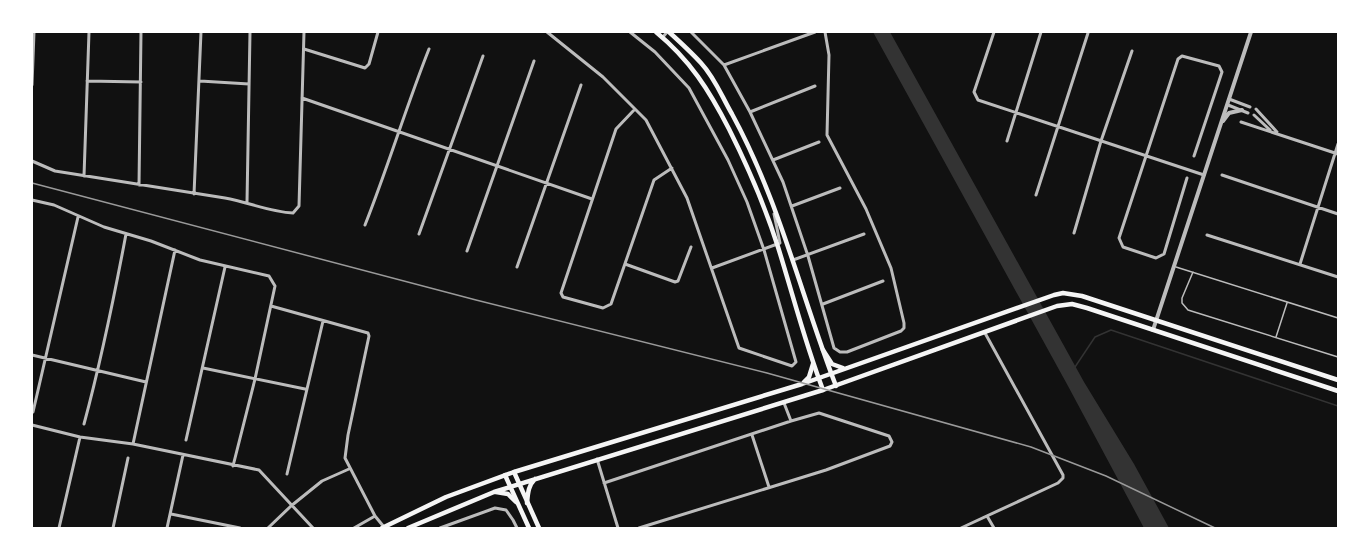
<svg xmlns="http://www.w3.org/2000/svg" width="1370" height="560" font-family="'Space Grotesk',sans-serif">
	<style>
		.water { fill: #333 }
		.lines { fill: none; stroke-linecap: round; stroke-linejoin: round }
		.stream { stroke: #333; stroke-width: 1.5 }
		.service { stroke: #bcbcbc; stroke-width: 1.5 }
		.minor { stroke: #bcbcbc; stroke-width: 3 }
		.tertiary { stroke: #bcbcbc; stroke-width: 4 }
		.secondary { stroke: #f5f5f5; stroke-width: 4.5 }
		.primary { stroke: #f5f5f5; stroke-width: 4.5 }
		.rail { stroke: #9a9a9a; stroke-width: 1.5 }
	</style>
	<rect width="100%" height="100%" fill="#111"/>
	<path class="water" d="M 873,32 L 890,32 L 1084,382 L 1134,464 L 1169,528 L 1144,528 L 1068,386 Z"/>
	<g class="lines">
		<path class="stream" d="M 1075,367 L 1095,337 L 1111,330 L 1338,406"/>
		<path class="service" d="M 1176,267 L 1338,318
			M 1193,272 L 1182,298 L 1182,303 L 1188,310 L 1338,357
			M 1276,337 L 1287,303"/>
		<path class="minor" d="M 547,32 L 603,77 L 646,120 L 687,198 L 739,348 L 792,366 L 796,362 L 764,250 L 747,202 L 728,160 L 689,88 L 655,52 L 630,32
			M 691,32 L 724,65 L 750,112 L 783,182 L 808,256 L 834,348 L 840,352 L 847,352 L 901,331 L 904,328 L 904,323 L 891,268 L 866,209 L 827,135 L 829,55 L 825,32
			M 994,32 L 974,92 L 978,100 L 1204,175
			M 663,37 L 667,32
			M 304,49 L 365,68 L 369,64 L 378,32
			M 724,65 L 815,32
			M 87,81 L 141,82
			M 200,81 L 249,84
			M 32,85 L 34,32
			M 302,98 L 592,199
			M 1229,99 L 1250,107
			M 1228,105 L 1248,113
			M 635,109 L 616,129 L 561,293 L 563,297 L 603,308 L 611,304 L 654,180 L 672,168
			M 1256,109 L 1277,132
			M 750,112 L 815,86
			M 1254,115 L 1270,130
			M 1241,122 L 1338,154
			M 1007,141 L 1041,32
			M 773,160 L 819,142
			M 32,161 L 55,171 L 225,198 C 248,202 270,212 293,213 L 299,206 L 304,32
			M 1222,175 L 1338,214
			M 84,176 L 89,32
			M 1187,178 L 1164,254 L 1156,258 L 1123,247 L 1119,238 L 1178,59 L 1182,56 L 1219,66 L 1222,72 L 1194,156
			M 139,185 L 141,32
			M 194,194 L 201,32
			M 1036,195 L 1088,33
			M 32,200 L 54,205 L 104,227 L 151,241 L 200,260 L 269,276 L 275,286 L 255,379 L 233,466
			M 247,202 L 250,32
			M 792,206 L 840,188
			M 365,225 C 388,167 406,107 429,49
			M 1074,233 L 1101,141 L 1132,51
			M 419,234 L 483,56
			M 1207,235 L 1338,277
			M 467,251 L 534,61
			M 793,260 L 864,234
			M 625,264 L 675,282 L 678,281 L 691,247
			M 1300,264 L 1338,144
			M 517,267 L 581,85
			M 712,268 L 780,243 L 774,214
			M 823,304 L 883,281
			M 271,306 L 368,333 L 369,336 L 348,435 L 345,458 L 375,516 L 384,527
			M 32,355 L 146,382
			M 203,368 L 305,389
			M 784,403 L 791,421
			M 33,412 L 78,217
			M 84,424 C 101,361 114,298 126,234
			M 32,425 L 80,437 L 133,444 L 259,470 L 313,528
			M 752,435 L 769,487
			M 186,440 L 225,267
			M 133,444 L 175,250
			M 597,459 L 618,528
			M 287,474 L 323,321
			M 604,483 L 791,421 L 819,413 L 889,436 L 892,442 L 890,446 L 826,470 L 639,528
			M 171,514 L 240,528
			M 987,516 L 994,528
			M 59,528 L 80,437
			M 113,528 L 128,458
			M 167,528 L 183,455
			M 268,528 L 291,506 L 322,481 L 349,469
			M 354,528 L 375,516
			M 440,528 L 495,508 L 506,510 L 513,520 L 517,528
			M 961,528 L 1058,483 L 1063,478 L 1063,475 L 985,333"/>
		<path class="tertiary" d="M 1223,121 L 1229,113 L 1242,110
			M 1153,330 L 1251,32"/>
		<path class="secondary" d="M 656,32 C 690,60 709,90 729,129 C 748,167 765,206 778,247 C 793,295 805,343 823,390
			M 669,32 C 680,42 691,52 701,63 C 715,78 722,97 732,114 C 779,200 801,295 836,386
			M 514,472 L 539,528
			M 505,475 L 529,528"/>
		<path class="primary" d="M 823,350 L 832,364 L 843,368
			M 804,382 L 809,377 L 813,364
			M 496,492 L 508,494 L 516,502
			M 527,503 C 528,493 528,486 535,479
			M 382,528 L 446,497 L 514,472 L 802,384 L 1054,295 L 1063,293 L 1082,296 L 1338,380
			M 408,528 L 494,492 L 823,390 L 1057,306 L 1072,304 L 1087,308 L 1338,391"/>
		<path class="rail" d="M 32,183 L 476,300 L 767,373 L 1031,447 L 1106,476 L 1215,528"/>
	</g>
	<rect width="1370" height="560" fill="none" stroke="#ffffff" stroke-width="66"/>
</svg>
